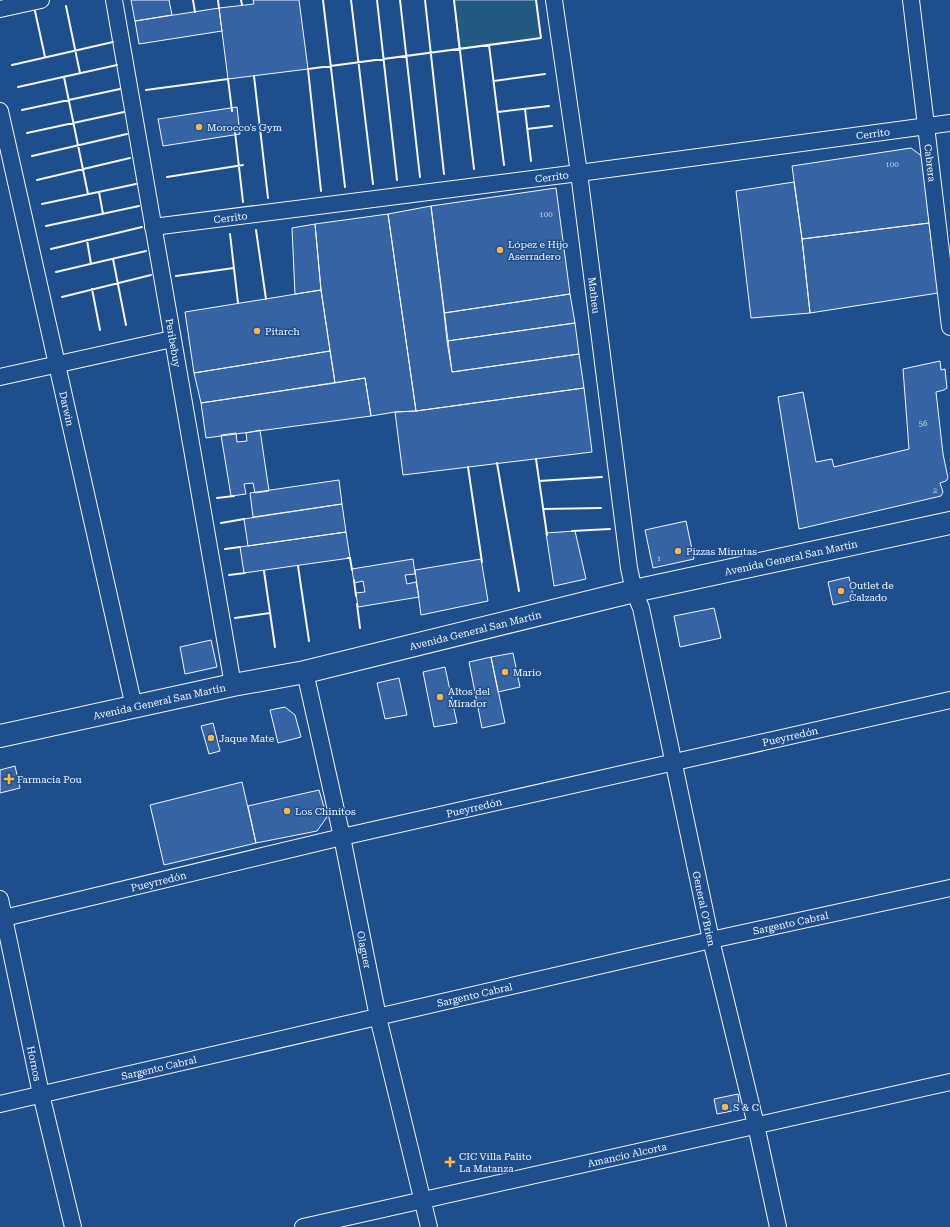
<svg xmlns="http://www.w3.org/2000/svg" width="950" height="1227" font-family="'Roboto Serif',serif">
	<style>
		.green { fill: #245a82; stroke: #a8bbd7 }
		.building { fill: #3563a3; stroke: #f2f6ff }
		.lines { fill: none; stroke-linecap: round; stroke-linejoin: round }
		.street-casing { stroke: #f2f6ff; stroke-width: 18 }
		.secondary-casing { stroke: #f2f6ff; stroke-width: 24 }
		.street { stroke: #1f4e8c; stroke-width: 16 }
		.secondary { stroke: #1f4e8c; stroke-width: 22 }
		.wall { stroke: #f2f6ff; stroke-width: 2 }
		.poi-dot { fill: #ffb74d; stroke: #1f4e8c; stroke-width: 1.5 }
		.labels { text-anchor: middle; stroke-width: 3; stroke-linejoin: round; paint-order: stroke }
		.number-label { font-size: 8px; fill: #c3d1e8 }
		.poi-label { font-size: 10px; fill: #f2f6ff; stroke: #1f4e8c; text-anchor: start }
		.street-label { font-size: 10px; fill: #f2f6ff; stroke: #1f4e8c }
	</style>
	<rect width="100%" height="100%" fill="#1f4e8c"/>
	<path class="green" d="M 454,0 L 536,0 L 541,38 L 459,49 Z"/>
	<path class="building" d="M 131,0 L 169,0 L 172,15 L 135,21 Z
		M 253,0 L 299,0 L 308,69 L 228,79 L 219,8 L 254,4 Z
		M 219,8 L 222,31 L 139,44 L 135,21 Z
		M 237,107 L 240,134 L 163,146 L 158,119 Z
		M 911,148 L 923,157 L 929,223 L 802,239 L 792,166 Z
		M 794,182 L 802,239 L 810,313 L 751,318 L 736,191 Z
		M 556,188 L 570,294 L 444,313 L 431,206 Z
		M 431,206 L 452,372 L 579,354 L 584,388 L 416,411 L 388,214 Z
		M 388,214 L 416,411 L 395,412 L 371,416 L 365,378 L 335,383 L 321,290 L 315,224 Z
		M 929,223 L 938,293 L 810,313 L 802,239 Z
		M 315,224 L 321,290 L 295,294 L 292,228 Z
		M 321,290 L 330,351 L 194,373 L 185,312 Z
		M 570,294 L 575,323 L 447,341 L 444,313 Z
		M 575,323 L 579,354 L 452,372 L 447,341 Z
		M 330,351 L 335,383 L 201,403 L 194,373 Z
		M 940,361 L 941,370 L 945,369 L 947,388 L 944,390 L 936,392 L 943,454 L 948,478 L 946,481 L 940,483 L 943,492 L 941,496 L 799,529 L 778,397 L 803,392 L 816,462 L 832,459 L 834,467 L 909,449 L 903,369 Z
		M 365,378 L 371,416 L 206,438 L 201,403 Z
		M 584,388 L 592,452 L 403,475 L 395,412 L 416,411 Z
		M 260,430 L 269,491 L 255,493 L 253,483 L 244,484 L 246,494 L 231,496 L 221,435 L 236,433 L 237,442 L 247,441 L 246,433 Z
		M 339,480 L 342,504 L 253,517 L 250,493 Z
		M 342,504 L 346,532 L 248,546 L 244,519 Z
		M 686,521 L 694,559 L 653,568 L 645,530 Z
		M 575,531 L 586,579 L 554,586 L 546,533 Z
		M 346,532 L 350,558 L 244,573 L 240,547 Z
		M 413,559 L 415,574 L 405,575 L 407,584 L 416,582 L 419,597 L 358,607 L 356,593 L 365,592 L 363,581 L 354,583 L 352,569 Z
		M 481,559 L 488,601 L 421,615 L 415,570 Z
		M 849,577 L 854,600 L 833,605 L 828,582 Z
		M 714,608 L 721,638 L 680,647 L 674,616 Z
		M 211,640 L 217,667 L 185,674 L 180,647 Z
		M 513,653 L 520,687 L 498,692 L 491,657 Z
		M 491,657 L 505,723 L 482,728 L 469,662 Z
		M 445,667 L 457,723 L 434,727 L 423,672 Z
		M 399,678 L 407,715 L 385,719 L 377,683 Z
		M 285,707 L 295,715 L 301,737 L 278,743 L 270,710 Z
		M 213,723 L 220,751 L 209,754 L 201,726 Z
		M 15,766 L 20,788 L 0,793 L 0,770 Z
		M 242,782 L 256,843 L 164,865 L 150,805 Z
		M 319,790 L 327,817 L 317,831 L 256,843 L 248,806 Z
		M 738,1094 L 739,1103 L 732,1111 L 717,1114 L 714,1099 Z"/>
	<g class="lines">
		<defs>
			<g id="street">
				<path id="s1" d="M 114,0 L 233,685"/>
				<path id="s2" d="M 554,0 L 579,173 L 629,568 L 634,591 L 641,608 L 711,940 L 756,1125 L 778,1227"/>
				<path id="s3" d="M 911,0 L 950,327"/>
				<path d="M 0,9 L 41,0"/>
				<path id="s4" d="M 0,111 L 134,707"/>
				<path id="s5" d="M 153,227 L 579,173 L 950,123"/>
				<path d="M 0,377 L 172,339"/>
				<path id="s6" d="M 305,672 L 342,837 L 378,1017 L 429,1227"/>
				<path id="s7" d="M 0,899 L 41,1094 L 73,1227"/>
				<path id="s8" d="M 0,919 L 342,837 L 950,700"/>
				<path id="s9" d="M 0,1104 L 711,940 L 950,888"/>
				<path id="s10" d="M 303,1227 L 950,1082"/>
			</g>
			<g id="secondary">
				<path id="s11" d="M 0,736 L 233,685 L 305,672 L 634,591 L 950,523"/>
			</g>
		</defs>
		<use href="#street" class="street-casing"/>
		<use href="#secondary" class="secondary-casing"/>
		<use href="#street" class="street"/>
		<use href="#secondary" class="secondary"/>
		<path class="wall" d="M 193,0 L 195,12
			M 218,0 L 219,8
			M 241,0 L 242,5
			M 323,0 L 345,187
			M 351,0 L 373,184
			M 377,0 L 397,180
			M 400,0 L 420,177
			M 425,0 L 444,174
			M 454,0 L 474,169
			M 66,6 L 80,73
			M 35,11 L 45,57
			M 489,45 L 504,165
			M 12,65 L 113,42
			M 254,76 L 268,198
			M 64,77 L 88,194
			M 494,81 L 545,74
			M 18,87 L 117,65
			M 146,90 L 228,79 L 232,111
			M 525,109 L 531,161
			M 22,110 L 120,89
			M 498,112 L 549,106
			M 527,129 L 552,126
			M 235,132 L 243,202
			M 27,133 L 124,112
			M 32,156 L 127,134
			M 167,177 L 243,165
			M 37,180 L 130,158
			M 321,191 L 308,69 L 541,38 L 536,0
			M 99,192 L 103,214
			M 42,204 L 136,184
			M 46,226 L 139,206
			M 256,230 L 266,299
			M 230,234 L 238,303
			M 87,240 L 91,264
			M 51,249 L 142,227
			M 113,259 L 126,325
			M 56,272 L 146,251
			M 176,276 L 234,268
			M 92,289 L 100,330
			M 62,297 L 151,275
			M 536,459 L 547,535
			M 497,463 L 519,591
			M 468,467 L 482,562
			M 539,481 L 602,477
			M 217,498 L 234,496
			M 543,509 L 601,508
			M 221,523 L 244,519
			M 572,531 L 610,529
			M 225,549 L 240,547
			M 348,558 L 350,558 L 352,570
			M 298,566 L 309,641
			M 264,571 L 275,647
			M 229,575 L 245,573
			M 354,580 L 356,596
			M 357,604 L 360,628
			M 235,618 L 270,613"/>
	</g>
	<g class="poi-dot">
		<circle cx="199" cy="127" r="4"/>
		<circle cx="500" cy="250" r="4"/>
		<circle cx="257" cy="331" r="4"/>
		<circle cx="678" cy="551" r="4"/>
		<circle cx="841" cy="591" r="4"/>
		<circle cx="505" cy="672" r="4"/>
		<circle cx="440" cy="697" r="4"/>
		<circle cx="211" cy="738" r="4"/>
		<path d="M7 773h4v4h4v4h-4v4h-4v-4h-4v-4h4z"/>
		<circle cx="287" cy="811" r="4"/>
		<circle cx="725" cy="1107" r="4"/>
		<path d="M448 1156h4v4h4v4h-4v4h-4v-4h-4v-4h4z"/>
	</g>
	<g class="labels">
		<g class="number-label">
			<text x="892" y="167">100</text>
			<text x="546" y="217">100</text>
			<text x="923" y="426">56</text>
			<text x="935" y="493">2</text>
			<text x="659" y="561">1</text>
		</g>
		<g class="poi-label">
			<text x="207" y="131">Morocco's Gym</text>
			<text x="508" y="248">López e Hijo<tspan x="508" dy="12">Aserradero</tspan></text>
			<text x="265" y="335">Pitarch</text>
			<text x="686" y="555">Pizzas Minutas</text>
			<text x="849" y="589">Outlet de<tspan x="849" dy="12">Calzado</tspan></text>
			<text x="513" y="676">Mario</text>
			<text x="448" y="695">Altos del<tspan x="448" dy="12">Mirador</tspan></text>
			<text x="219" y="742">Jaque Mate</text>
			<text x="17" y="783">Farmacia Pou</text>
			<text x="295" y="815">Los Chinitos</text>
			<text x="733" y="1111">S &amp; C</text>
			<text x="459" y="1160">CIC Villa Palito<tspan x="459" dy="12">La Matanza</tspan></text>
		</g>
		<g class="street-label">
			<text dy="4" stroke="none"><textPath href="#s5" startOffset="726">Cerrito</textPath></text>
			<text dy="4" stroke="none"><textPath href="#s3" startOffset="164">Cabrera</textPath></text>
			<text dy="4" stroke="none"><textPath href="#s5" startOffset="402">Cerrito</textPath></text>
			<text dy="4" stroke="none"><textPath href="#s5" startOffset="78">Cerrito</textPath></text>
			<text dy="4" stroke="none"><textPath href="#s2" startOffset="298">Matheu</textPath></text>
			<text dy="4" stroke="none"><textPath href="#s1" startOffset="348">Peribebuy</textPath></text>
			<text dy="4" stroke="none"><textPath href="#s4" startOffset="305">Darwin</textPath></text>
			<text dy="4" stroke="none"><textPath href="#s11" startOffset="811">Avenida General San Martín</textPath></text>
			<text dy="4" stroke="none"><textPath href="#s11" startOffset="487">Avenida General San Martín</textPath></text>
			<text dy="4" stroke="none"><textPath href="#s11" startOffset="163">Avenida General San Martín</textPath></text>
			<text dy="4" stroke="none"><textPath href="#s8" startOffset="811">Pueyrredón</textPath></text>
			<text dy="4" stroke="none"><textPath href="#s8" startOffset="487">Pueyrredón</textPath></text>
			<text dy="4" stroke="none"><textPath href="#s8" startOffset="163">Pueyrredón</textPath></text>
			<text dy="4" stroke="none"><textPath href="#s2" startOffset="922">General O'Brien</textPath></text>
			<text dy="4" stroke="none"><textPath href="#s9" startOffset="811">Sargento Cabral</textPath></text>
			<text dy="4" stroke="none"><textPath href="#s6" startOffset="284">Olaguer</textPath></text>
			<text dy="4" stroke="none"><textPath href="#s9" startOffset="487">Sargento Cabral</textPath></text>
			<text dy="4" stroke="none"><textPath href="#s7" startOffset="168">Hornos</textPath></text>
			<text dy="4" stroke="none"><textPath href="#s9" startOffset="163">Sargento Cabral</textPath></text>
			<text dy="4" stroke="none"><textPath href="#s10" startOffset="332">Amancio Alcorta</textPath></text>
		</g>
	</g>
</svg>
